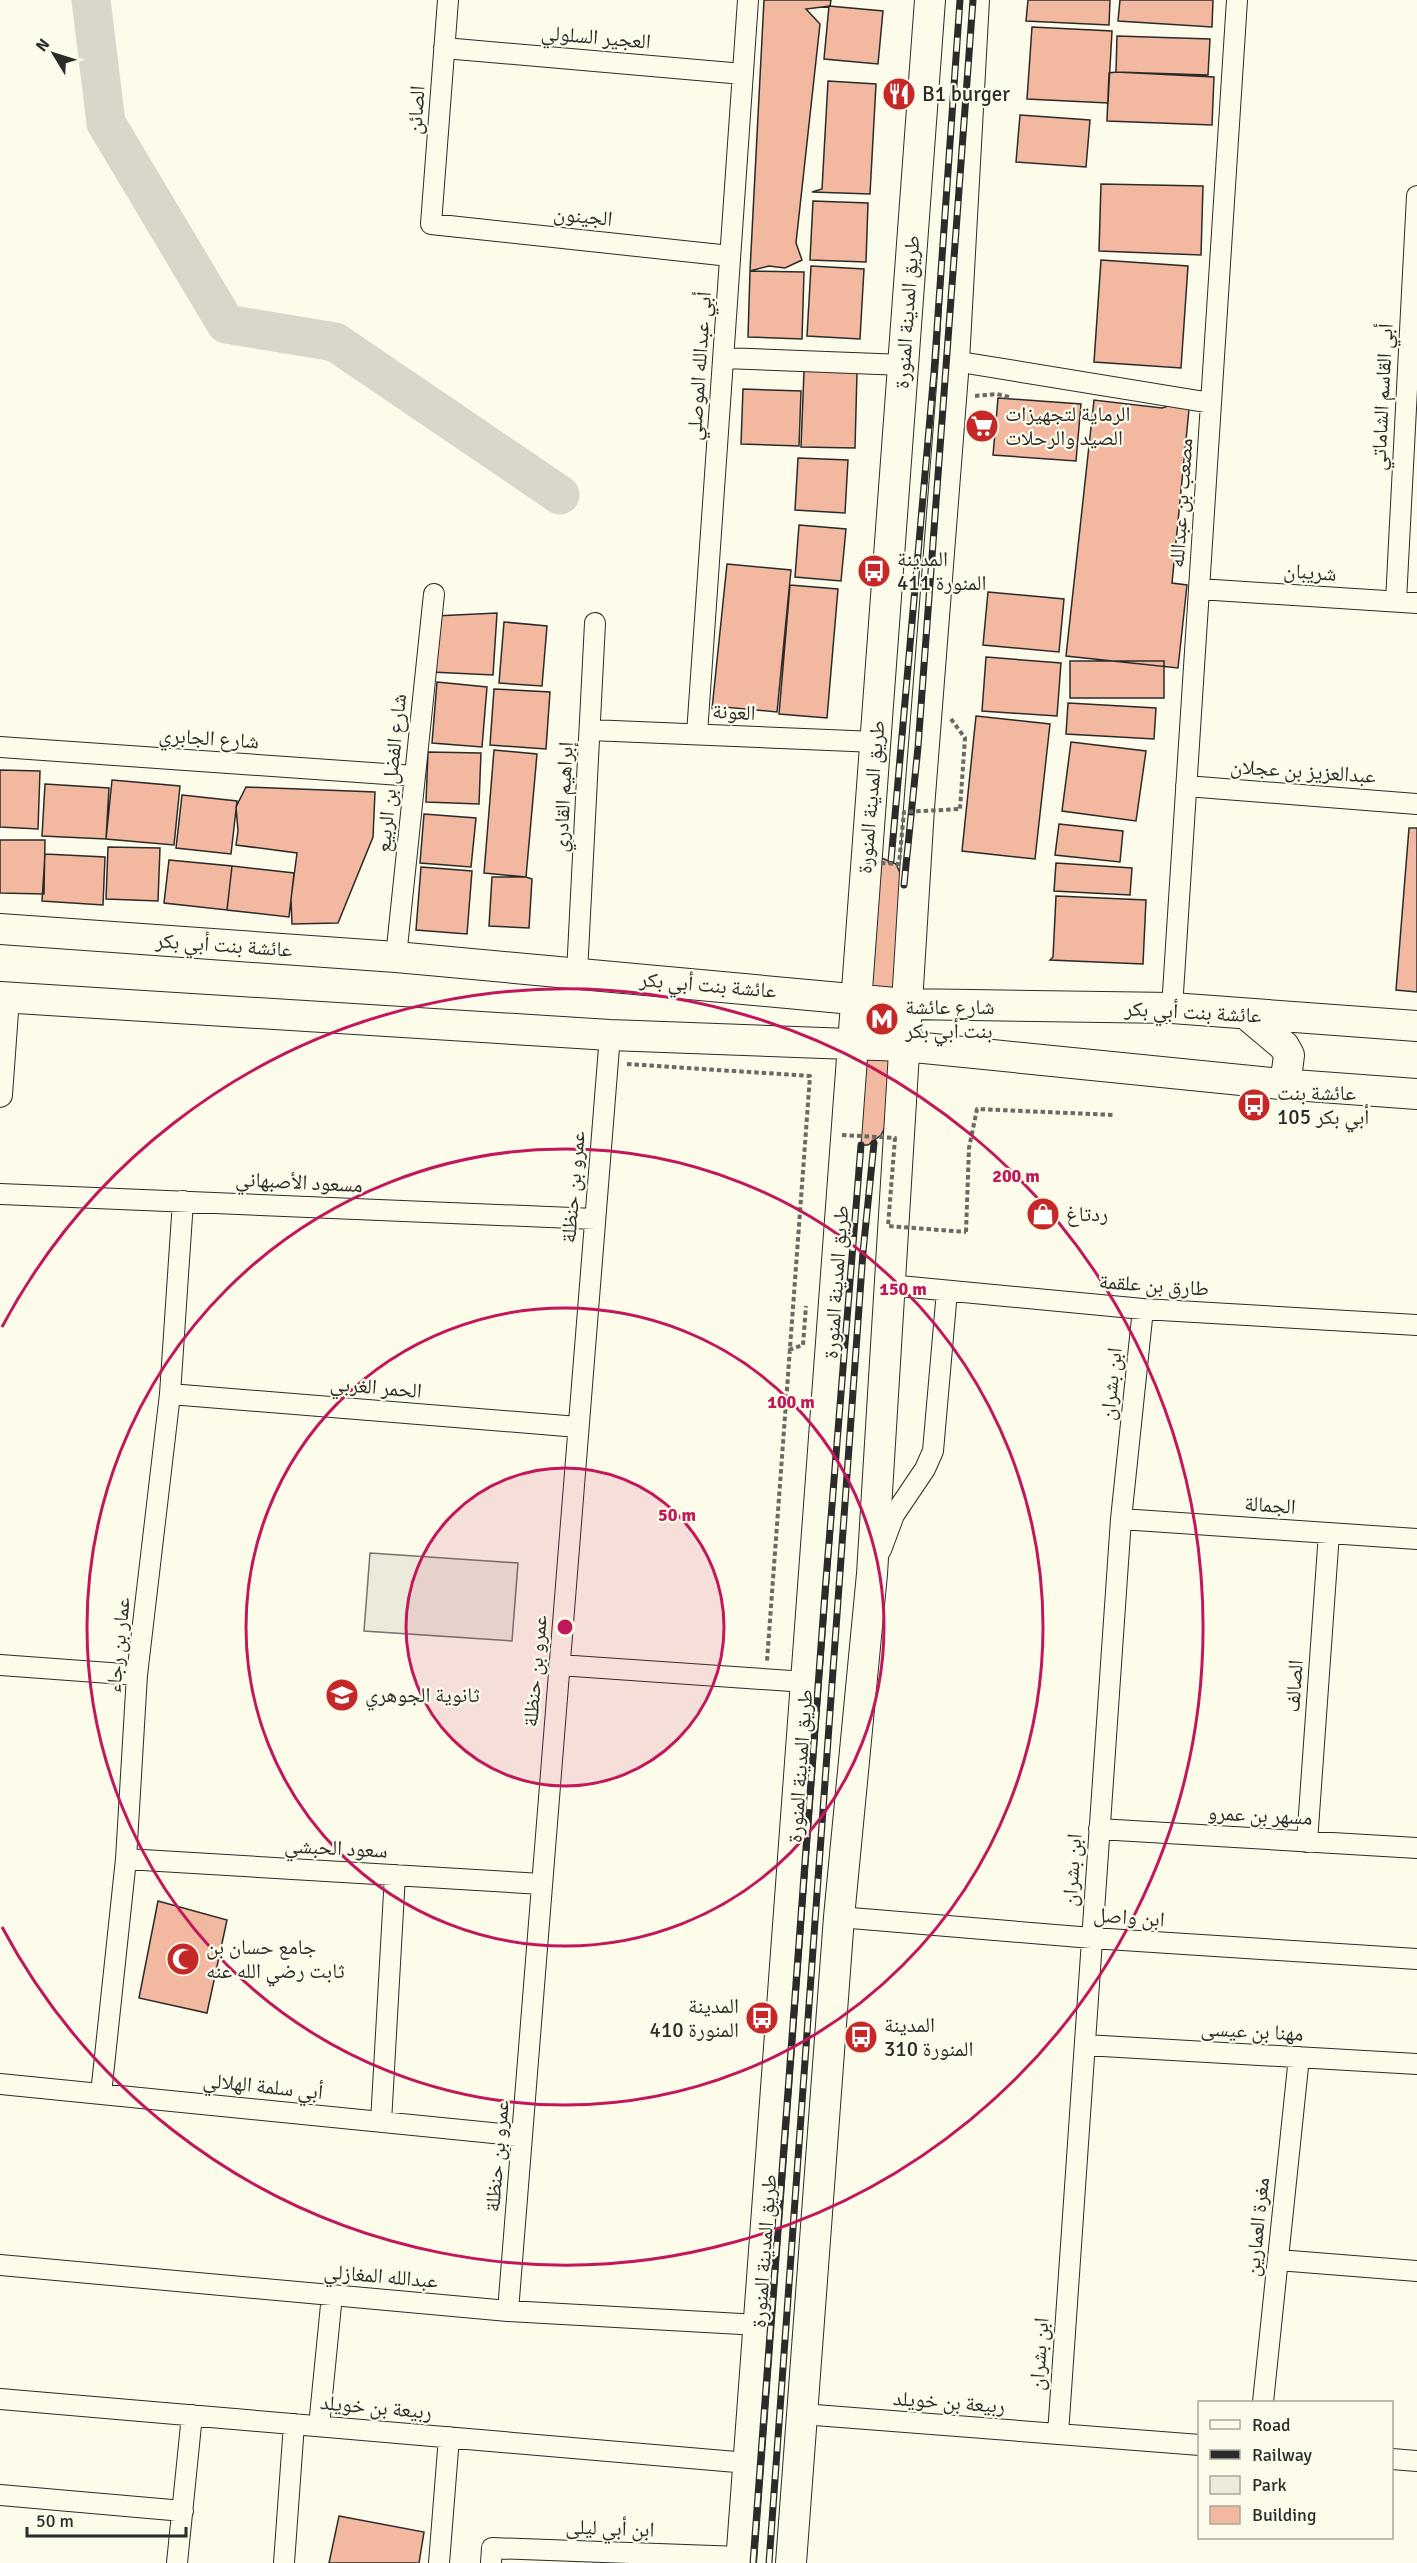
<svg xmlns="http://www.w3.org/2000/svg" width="1417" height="2563" font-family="Signika,'Noto Naskh Arabic',sans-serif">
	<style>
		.green { fill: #ecebdb; stroke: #74746e; stroke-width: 1.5 }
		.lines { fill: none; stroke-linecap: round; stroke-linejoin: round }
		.river { stroke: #d8d7c9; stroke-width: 39 }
		.building { fill: #f2b8a0; stroke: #2b2b2b; stroke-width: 1.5 }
		.minor-casing { stroke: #2b2b2b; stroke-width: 22 }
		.tertiary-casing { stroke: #2b2b2b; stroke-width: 26 }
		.primary-casing { stroke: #2b2b2b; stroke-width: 32 }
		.path { stroke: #6a6964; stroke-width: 4; stroke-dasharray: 4.5 3; stroke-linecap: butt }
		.minor { stroke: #fdfbea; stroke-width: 20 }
		.tertiary { stroke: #fdfbea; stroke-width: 24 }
		.primary { stroke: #fdfbea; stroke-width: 30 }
		.rail-casing { stroke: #2b2b2b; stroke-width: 7 }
		.rail { stroke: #fdfbea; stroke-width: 4.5; stroke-dasharray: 14; stroke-linecap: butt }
		.path-bridge { stroke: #6a6964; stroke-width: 4; stroke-dasharray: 4.5 3; stroke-linecap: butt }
		.ring { fill: none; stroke: #c2185b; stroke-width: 3 }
		.labels { text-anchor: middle; stroke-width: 4.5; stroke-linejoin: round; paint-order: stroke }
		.street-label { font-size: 21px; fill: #2b2b2b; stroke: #fdfbea }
		.poi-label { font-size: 21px; fill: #2b2b2b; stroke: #fdfbea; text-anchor: start }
		.centre { fill: #c2185b; stroke: #fdfbea; stroke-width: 3 }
		.ring-label { font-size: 18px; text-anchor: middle; font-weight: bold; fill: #c2185b; stroke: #fdfbea; stroke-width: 4.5; stroke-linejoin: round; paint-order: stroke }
	</style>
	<rect width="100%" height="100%" fill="#fdfbea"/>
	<path class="green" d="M 370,1553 L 518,1563 L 512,1641 L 364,1631 Z"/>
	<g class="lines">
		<path class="river" d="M 91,0 L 106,123 L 226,324 L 335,342 L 560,495"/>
	</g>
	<path class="building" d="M 764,0 L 831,0 L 830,6 L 806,9 L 820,24 L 796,243 L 802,260 L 785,268 L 769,266 L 750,271 Z
		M 1028,0 L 1110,0 L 1109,25 L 1026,21 Z
		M 1120,0 L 1213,0 L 1212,27 L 1118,21 Z
		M 829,6 L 883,11 L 878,64 L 824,59 Z
		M 1032,27 L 1112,31 L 1108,103 L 1027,99 Z
		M 1117,36 L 1210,39 L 1208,75 L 1116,72 Z
		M 1116,72 L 1214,77 L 1212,125 L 1107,121 L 1109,73 Z
		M 828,81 L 876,84 L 870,194 L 812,192 L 822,189 Z
		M 1020,115 L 1090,120 L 1086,167 L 1016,162 Z
		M 1101,184 L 1203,186 L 1201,255 L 1099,251 Z
		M 813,201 L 868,203 L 866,262 L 810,260 Z
		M 1101,260 L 1188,266 L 1181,368 L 1094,362 Z
		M 811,266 L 864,269 L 860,339 L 807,336 Z
		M 750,271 L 804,272 L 802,339 L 748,337 Z
		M 804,371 L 857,372 L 855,448 L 801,447 Z
		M 743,389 L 801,391 L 799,446 L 741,444 Z
		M 998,398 L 1081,404 L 1076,461 L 993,455 Z
		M 1190,399 L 1172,583 L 1187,585 L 1178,668 L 1066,656 L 1094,400 L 1162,408 Z
		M 798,458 L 848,460 L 845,513 L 795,510 Z
		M 799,525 L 846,529 L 841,581 L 795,577 Z
		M 727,564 L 791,570 L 777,712 L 713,706 L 712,709 Z
		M 790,585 L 838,589 L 827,718 L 779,714 Z
		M 988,592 L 1064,599 L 1059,652 L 983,645 Z
		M 497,613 L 493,675 L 431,672 L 435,616 Z
		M 504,622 L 547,626 L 542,686 L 499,683 Z
		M 986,657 L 1061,663 L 1057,716 L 982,711 Z
		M 1070,661 L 1164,661 L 1164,698 L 1070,698 Z
		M 437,682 L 487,687 L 482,747 L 432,743 Z
		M 494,689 L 550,692 L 546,749 L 490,745 Z
		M 1068,703 L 1156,708 L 1154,739 L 1066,734 Z
		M 976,716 L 1050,724 L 1035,859 L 962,851 Z
		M 1071,742 L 1146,751 L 1136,821 L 1062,811 Z
		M 494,750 L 537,754 L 526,877 L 484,873 Z
		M 428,752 L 481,753 L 479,804 L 426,802 Z
		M 0,770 L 40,771 L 38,829 L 0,827 Z
		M 112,780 L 180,786 L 174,845 L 106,839 Z
		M 45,784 L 109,788 L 106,839 L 42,836 Z
		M 246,787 L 375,792 L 373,837 L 338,923 L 292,924 L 291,899 L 297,853 L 236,845 L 238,831 L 236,807 Z
		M 182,795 L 237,801 L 231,854 L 176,848 Z
		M 424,814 L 476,818 L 471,867 L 420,863 Z
		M 1059,824 L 1123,831 L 1120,862 L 1055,855 Z
		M 1409,828 L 1417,828 L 1417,992 L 1396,990 Z
		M 0,840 L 45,840 L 44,894 L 0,893 Z
		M 108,847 L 160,848 L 158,901 L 106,899 Z
		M 45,854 L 105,857 L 103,905 L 42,901 Z
		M 877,856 L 896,864 L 902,877 L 892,1114 L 881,1135 L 868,1145 L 857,1145 Z
		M 169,860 L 232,866 L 227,910 L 164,903 Z
		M 1056,863 L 1132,868 L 1130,895 L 1054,891 Z
		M 232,866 L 294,873 L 289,917 L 227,910 Z
		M 421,867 L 472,871 L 467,934 L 416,930 Z
		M 492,877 L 526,877 L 532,879 L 529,928 L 489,926 Z
		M 1056,896 L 1146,900 L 1143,964 L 1050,960 L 1053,957 Z
		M 158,1901 L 227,1920 L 207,2013 L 139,1998 Z
		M 339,2516 L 424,2532 L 419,2563 L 329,2563 Z"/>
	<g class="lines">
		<defs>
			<path id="minor" d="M 448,0 L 431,224 L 730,256
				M 444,48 L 743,74
				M 723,358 L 904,365
				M 954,361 L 1211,403
				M 1199,589 L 1417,603
				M 1396,601 L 1417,196
				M 590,730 L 876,742
				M 697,734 L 748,0
				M 0,747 L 415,776
				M 1186,786 L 1417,804
				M 396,957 L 434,594
				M 577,973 L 595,623
				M 1172,1008 L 1237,0
				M 0,1194 L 595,1219
				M 889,1285 L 1143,1309 L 1417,1325
				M 170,1394 L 578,1427
				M 1121,1519 L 1417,1539
				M 881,1550 L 894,1515 L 925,1469 L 933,1451 L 947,1291
				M 0,1665 L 137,1675
				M 559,1665 L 806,1682
				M 1099,1829 L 1417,1848
				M 1307,1842 L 1329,1533
				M 126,1859 L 542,1884
				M 839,1917 L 1092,1938 L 1417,1959
				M 1085,2045 L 1417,2064
				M 0,2084 L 522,2136
				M 101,2094 L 126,1859 L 137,1675 L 170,1394 L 183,1201
				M 381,2122 L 395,1875
				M 1278,2260 L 1417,2271
				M 0,2265 L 508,2311 L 759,2325
				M 508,2311 L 610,1035
				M 0,2399 L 748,2463
				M 1263,2402 L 1299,2057
				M 802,2414 L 1200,2445
				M 319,2426 L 332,2295
				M 1058,2434 L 1121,1519 L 1143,1309
				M 1392,2459 L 1417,2461
				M 0,2495 L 183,2511
				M 177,2563 L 192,2415
				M 284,2563 L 294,2424
				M 439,2563 L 449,2437
				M 491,2563 L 492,2548 L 741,2557"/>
			<path id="tertiary" d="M 0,1095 L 7,998"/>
			<path id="primary" d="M 0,929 L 396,957 L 906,1004 L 1172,1008 L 1417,1026
				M 0,997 L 610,1035 L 904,1046 L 1280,1084 L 1417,1094
				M 1246,1014 L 1284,1046 L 1289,1055 L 1287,1071 L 1280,1084
				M 741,2563 L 930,0
				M 791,2563 L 839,1917 L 872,1574 L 919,808 L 954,361 L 974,0"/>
		</defs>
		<use href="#minor" class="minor-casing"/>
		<use href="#tertiary" class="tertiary-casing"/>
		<use href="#primary" class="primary-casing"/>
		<path class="path" d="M 975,396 L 997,394 L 1009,397
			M 951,719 L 965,738 L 960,809
			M 627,1064 L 810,1076 L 767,1661
			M 966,1232 L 969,1148 L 977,1109 L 1114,1115
			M 789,1350 L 803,1345 L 806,1306"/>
		<use href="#minor" class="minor"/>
		<use href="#tertiary" class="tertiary"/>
		<use href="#primary" class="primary"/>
		<defs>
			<path id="rail" d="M 891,861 L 934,372 L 960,0
				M 904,885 L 918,747 L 973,0
				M 753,2563 L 825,1592 L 861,1145
				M 769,2563 L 863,1252 L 874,1143"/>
		</defs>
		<use href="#rail" class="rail-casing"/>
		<use href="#rail" class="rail"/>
		<path class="path-bridge" d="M 866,862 L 899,864 L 904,812 L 960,809
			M 842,1135 L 895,1138 L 888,1226 L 966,1232"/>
	</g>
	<circle cx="565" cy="1627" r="159" fill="#c2185b" fill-opacity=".12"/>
	<g class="ring">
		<circle cx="565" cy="1627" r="159"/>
		<circle cx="565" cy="1627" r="319"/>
		<circle cx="565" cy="1627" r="478"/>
		<path d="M2 1327A638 638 0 1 1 2 1927"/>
	</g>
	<defs>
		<symbol id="restaurant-disc" viewBox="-11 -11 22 22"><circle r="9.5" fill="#c62828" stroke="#fdfbea"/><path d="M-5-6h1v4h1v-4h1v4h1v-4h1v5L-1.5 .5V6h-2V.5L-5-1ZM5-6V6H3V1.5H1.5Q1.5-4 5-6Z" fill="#fff"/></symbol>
		<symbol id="supermarket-disc" viewBox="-11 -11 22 22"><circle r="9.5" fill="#c62828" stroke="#fdfbea"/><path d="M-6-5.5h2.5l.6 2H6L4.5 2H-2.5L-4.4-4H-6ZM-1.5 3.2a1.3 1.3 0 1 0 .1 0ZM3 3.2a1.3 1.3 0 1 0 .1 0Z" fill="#fff"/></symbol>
		<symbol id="bus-disc" viewBox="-11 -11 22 22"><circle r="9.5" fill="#c62828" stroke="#fdfbea"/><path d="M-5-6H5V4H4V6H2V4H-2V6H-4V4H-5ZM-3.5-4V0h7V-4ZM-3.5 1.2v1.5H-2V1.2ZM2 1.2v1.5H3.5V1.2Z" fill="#fff"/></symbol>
		<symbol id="metro-disc" viewBox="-11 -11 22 22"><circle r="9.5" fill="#c62828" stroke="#fdfbea"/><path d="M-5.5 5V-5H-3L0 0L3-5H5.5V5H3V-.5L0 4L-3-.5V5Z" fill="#fff"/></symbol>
		<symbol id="shop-disc" viewBox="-11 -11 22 22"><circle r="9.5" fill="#c62828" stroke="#fdfbea"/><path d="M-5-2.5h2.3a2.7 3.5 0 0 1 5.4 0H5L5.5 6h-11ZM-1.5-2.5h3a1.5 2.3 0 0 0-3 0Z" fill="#fff"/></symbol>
		<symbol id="school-disc" viewBox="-11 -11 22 22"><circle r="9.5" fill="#c62828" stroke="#fdfbea"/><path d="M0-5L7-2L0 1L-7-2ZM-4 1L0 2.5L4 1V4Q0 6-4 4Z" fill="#fff"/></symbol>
		<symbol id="mosque-disc" viewBox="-11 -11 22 22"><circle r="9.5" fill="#c62828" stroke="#fdfbea"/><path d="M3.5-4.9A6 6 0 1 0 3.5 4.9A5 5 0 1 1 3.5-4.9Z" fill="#fff"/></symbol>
	</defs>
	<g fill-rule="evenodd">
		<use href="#restaurant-disc" x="880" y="75" width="38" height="38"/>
		<use href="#supermarket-disc" x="963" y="407" width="38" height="38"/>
		<use href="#bus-disc" x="855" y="552" width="38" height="38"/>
		<use href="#metro-disc" x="863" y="1000" width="38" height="38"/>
		<use href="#bus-disc" x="1235" y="1086" width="38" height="38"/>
		<use href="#shop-disc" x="1024" y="1195" width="38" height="38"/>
		<use href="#school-disc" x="323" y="1676" width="38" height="38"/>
		<use href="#mosque-disc" x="164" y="1940" width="38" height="38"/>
		<use href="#bus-disc" x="743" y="1999" width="38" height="38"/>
		<use href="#bus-disc" x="842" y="2018" width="38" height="38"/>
	</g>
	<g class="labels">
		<g class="street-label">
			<text transform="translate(596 37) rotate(5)" y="7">العجير السلولي</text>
			<text transform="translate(416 110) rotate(-86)" y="7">الصائن</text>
			<text transform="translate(583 216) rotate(6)" y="7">الجينون</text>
			<text transform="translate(907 312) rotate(-86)" y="7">طريق المدينة المنورة</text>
			<text transform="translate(699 366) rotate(-86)" y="7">أبي عبدالله الموصلي</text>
			<text transform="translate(1382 397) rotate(-87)" y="7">أبي القاسم الشاماتي</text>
			<text transform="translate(1181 503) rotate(-86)" y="7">مصعب بن عبدالله</text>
			<text transform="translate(1310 572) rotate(4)" y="7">شريبان</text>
			<text transform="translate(734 712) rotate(3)" y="7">العونة</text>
			<text transform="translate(209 738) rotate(4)" y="7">شارع الجابري</text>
			<text transform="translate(1303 771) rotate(4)" y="7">عبدالعزيز بن عجلان</text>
			<text transform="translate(391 773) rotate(-84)" y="7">شارع الفضل بن الربيع</text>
			<text transform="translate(563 797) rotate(-87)" y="7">إبراهيم القادري</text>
			<text transform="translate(871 797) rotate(-85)" y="7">طريق المدينة المنورة</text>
			<text transform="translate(224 945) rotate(4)" y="7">عائشة بنت أبي بكر</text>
			<text transform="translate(708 985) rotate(5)" y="7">عائشة بنت أبي بكر</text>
			<text transform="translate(1193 1012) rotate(3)" y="7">عائشة بنت أبي بكر</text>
			<text transform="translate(299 1182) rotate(3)" y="7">مسعود الأصبهاني</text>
			<text transform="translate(573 1187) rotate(-85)" y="7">عمرو بن حنظلة</text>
			<text transform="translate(836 1282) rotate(-86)" y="7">طريق المدينة المنورة</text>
			<text transform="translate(1154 1285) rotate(4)" y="7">طارق بن علقمة</text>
			<text transform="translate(1111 1384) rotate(-84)" y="7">ابن بشران</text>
			<text transform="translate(376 1387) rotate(5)" y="7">الحمر الغربي</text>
			<text transform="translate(1270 1505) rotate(4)" y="7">الجمالة</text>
			<text transform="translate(118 1645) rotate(-84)" y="7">عمار بن رجاء</text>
			<text transform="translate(535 1671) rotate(-85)" y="7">عمرو بن حنظلة</text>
			<text transform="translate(1294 1686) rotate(-86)" y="7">الصالف</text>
			<text transform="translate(800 1766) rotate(-86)" y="7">طريق المدينة المنورة</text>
			<text transform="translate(1260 1815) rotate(3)" y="7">مسهر بن عمرو</text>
			<text transform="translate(336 1848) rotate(3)" y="7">سعود الحبشي</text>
			<text transform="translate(1072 1870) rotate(-86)" y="7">ابن بشران</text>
			<text transform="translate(1129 1917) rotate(4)" y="7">ابن واصل</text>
			<text transform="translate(1252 2031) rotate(3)" y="7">مهنا بن عيسى</text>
			<text transform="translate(263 2086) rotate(6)" y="7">أبي سلمة الهلالي</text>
			<text transform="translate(497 2156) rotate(-85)" y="7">عمرو بن حنظلة</text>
			<text transform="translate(1257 2227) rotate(-84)" y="7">مغرة العمارين</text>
			<text transform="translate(764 2251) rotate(-86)" y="7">طريق المدينة المنورة</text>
			<text transform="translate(381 2276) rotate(5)" y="7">عبدالله المغازلي</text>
			<text transform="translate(1039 2354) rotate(-86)" y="7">ابن بشران</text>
			<text transform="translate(949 2402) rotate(4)" y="7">ربيعة بن خويلد</text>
			<text transform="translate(376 2407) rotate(5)" y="7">ربيعة بن خويلد</text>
			<text transform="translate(610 2528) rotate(2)" y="7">ابن أبي ليلى</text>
		</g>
		<g class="poi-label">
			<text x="922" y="101">B1 burger</text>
			<text x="1005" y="421">الرماية لتجهيزات<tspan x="1005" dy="24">الصيد والرحلات</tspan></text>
			<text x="897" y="566">المدينة<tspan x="897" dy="24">المنورة 411</tspan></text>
			<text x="905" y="1014">شارع عائشة<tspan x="905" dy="24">بنت أبي بكر</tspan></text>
			<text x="1277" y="1100">عائشة بنت<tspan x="1277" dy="24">أبي بكر 105</tspan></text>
			<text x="1066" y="1221">ردتاغ</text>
			<text x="365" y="1702">ثانوية الجوهري</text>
			<text x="206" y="1954">جامع حسان بن<tspan x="206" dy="24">ثابت رضي الله عنه</tspan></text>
			<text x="739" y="2013" text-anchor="end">المدينة<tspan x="739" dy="24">المنورة 410</tspan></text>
			<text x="884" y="2032">المدينة<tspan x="884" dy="24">المنورة 310</tspan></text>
		</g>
	</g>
	<circle cx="565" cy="1627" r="9" class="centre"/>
	<g class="ring-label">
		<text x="1016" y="1182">200 m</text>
		<text x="903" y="1295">150 m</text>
		<text x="791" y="1408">100 m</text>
		<text x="677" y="1521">50 m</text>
	</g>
	<rect x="1198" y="2401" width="195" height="138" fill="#fdfbea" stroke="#a9a89e" stroke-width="1.5"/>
	<rect x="1210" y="2420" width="30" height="9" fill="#fdfbea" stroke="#a9a89e" stroke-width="1.5"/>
	<text x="1252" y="2431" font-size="18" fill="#2b2b2b">Road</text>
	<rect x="1210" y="2450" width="30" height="9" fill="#2b2b2b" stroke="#a9a89e" stroke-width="1.5"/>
	<text x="1252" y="2461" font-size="18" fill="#2b2b2b">Railway</text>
	<rect x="1210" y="2476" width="30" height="18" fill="#ecebdb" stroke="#a9a89e" stroke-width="1.5"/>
	<text x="1252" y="2491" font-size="18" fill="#2b2b2b">Park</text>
	<rect x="1210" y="2506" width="30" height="18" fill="#f2b8a0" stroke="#a9a89e" stroke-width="1.5"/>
	<text x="1252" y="2521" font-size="18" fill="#2b2b2b">Building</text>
	<g transform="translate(54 54) rotate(308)" stroke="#fdfbea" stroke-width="4.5" paint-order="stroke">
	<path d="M0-4.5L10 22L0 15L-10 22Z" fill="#2b2b2b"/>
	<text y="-9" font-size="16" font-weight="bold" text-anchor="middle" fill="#2b2b2b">N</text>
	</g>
	<path d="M27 2527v9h159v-9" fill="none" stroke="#2b2b2b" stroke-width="3"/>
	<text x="36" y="2527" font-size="18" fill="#2b2b2b" stroke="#fdfbea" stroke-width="4.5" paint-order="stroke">50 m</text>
</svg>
